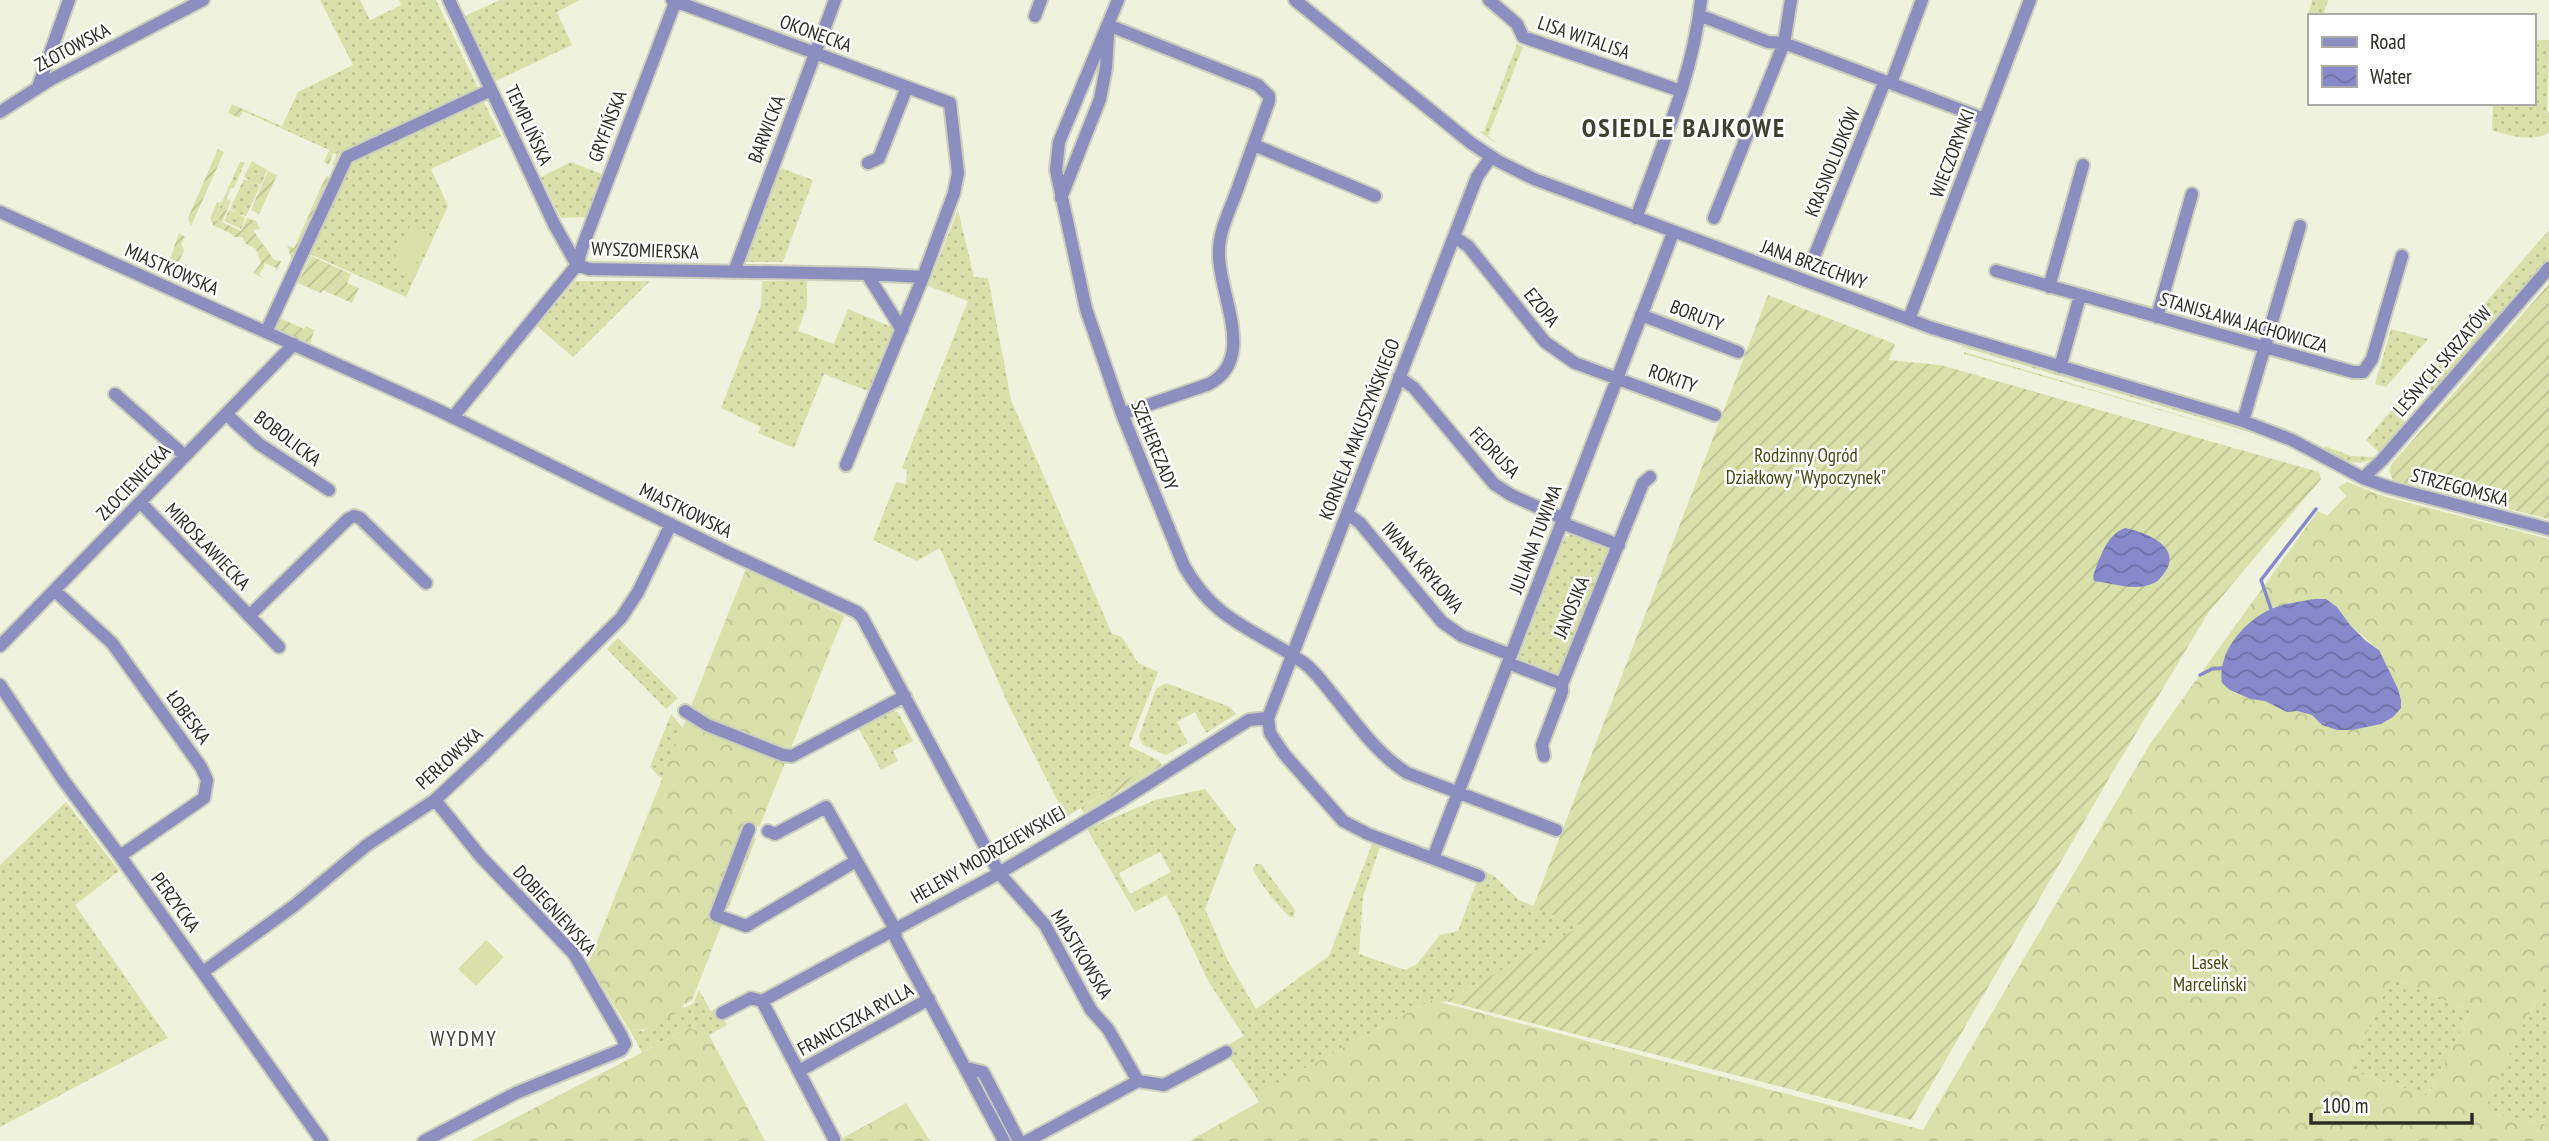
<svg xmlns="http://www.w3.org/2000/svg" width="2549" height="1141" font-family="'PT Sans Narrow',sans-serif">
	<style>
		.grass { fill: url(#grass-dots); fill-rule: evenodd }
		.forest { fill: url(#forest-crowns); fill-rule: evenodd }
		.garden { fill: url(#garden-furrows) }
		.pitch { fill: #dae0a9 }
		.water { fill: url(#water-waves) }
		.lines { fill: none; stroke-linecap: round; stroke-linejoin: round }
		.stream { stroke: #8789cb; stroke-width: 3.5 }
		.minor-casing { stroke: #cccebc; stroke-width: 16 }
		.minor { stroke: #8b8ebe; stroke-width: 12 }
		.labels { text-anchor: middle; stroke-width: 5; stroke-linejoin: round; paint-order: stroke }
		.street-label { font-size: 19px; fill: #2b2c24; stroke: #fff }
		.park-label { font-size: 19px; fill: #44480f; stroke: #fff }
		.neighbourhood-label { font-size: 21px; letter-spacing: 2px; fill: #3e4030; stroke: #fff }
		.district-label { font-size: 26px; font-weight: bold; letter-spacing: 2px; fill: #3e4030; stroke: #fff }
	</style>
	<defs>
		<pattern id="grass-dots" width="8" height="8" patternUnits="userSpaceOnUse" patternTransform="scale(1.75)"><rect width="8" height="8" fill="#dae0a9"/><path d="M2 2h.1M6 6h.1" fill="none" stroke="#bbc091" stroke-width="1.8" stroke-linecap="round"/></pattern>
		<pattern id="forest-crowns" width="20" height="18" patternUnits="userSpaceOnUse" patternTransform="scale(1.75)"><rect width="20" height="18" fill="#dae0a9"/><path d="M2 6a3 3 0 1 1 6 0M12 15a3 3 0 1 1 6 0" fill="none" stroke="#bbc091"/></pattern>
		<pattern id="garden-furrows" width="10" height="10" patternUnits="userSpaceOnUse" patternTransform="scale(1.75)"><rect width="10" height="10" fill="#dae0a9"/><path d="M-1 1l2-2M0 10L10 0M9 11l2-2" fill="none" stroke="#bbc091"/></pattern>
		<pattern id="water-waves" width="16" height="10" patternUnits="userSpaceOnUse" patternTransform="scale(1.75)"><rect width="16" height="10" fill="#8789cb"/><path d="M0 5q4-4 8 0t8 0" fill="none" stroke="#6f70a5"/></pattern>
	</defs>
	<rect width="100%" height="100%" fill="#eff2dd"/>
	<path class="grass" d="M 320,0 L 360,0 L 370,20 L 401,5 L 399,0 L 436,0 L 478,88 L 340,152 L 282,126 L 298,92 L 353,65 Z
		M 500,0 L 580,0 L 557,12 L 572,45 L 496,81 L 465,16 Z
		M 2312,0 L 2328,0 L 2323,16 L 2309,16 L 2309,20 L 2307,19 Z
		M 2533,40 L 2549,40 L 2547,112 L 2549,113 L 2549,133 C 2531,142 2511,136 2492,130 L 2493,103 L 2533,103 Z
		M 1517,44 L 1523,47 L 1488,136 L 1499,145 L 1480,132 L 1484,131 Z
		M 483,100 L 501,136 L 431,169 L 448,206 L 406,297 L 310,254 L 351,162 Z
		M 252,161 L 267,170 L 261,185 L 253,182 L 260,186 L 246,216 L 239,214 L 245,218 L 241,229 L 224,221 L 229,210 L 237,212 L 230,209 L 244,179 L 251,181 L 244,177 Z
		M 240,162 L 245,162 L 234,188 L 231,188 L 218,221 L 214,220 Z
		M 571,162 L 602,174 L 586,217 L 561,218 L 541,177 Z
		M 781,168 L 813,180 L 783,262 L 746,262 Z
		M 958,210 L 974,277 L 988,278 L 1011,400 L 1112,634 L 1122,637 L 1138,663 L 1158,672 L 1129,746 L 1158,760 L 1066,817 L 1008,704 L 940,548 L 917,561 L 873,540 L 896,482 L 906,484 L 907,470 L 902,468 L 968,301 L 928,286 Z
		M 2549,230 L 2549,260 L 2433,393 L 2429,390 L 2416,404 L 2413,404 L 2406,398 L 2405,395 Z
		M 575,281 L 650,281 L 573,357 L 537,326 Z
		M 762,281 L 807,281 L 807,306 L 798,331 L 834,344 L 848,309 L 894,328 L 868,391 L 824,374 L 794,448 L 758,433 L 761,427 L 721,408 L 761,305 Z
		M 2391,329 L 2428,339 L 2386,387 L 2375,384 Z
		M 1963,346 L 2225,420 L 2260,432 L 2259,435 L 1962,347 Z
		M 1964,352 L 2241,433 L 2247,435 L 1964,354 Z
		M 2400,400 L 2411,407 L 2411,410 L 2403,420 L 2406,424 L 2380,453 L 2366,440 Z
		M 2325,446 L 2351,456 L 2376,457 C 2356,469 2341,460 2323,449 Z
		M 1575,533 L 1610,548 L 1559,676 L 1557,677 L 1518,659 L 1565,537 Z
		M 618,638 L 678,698 L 666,709 L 607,649 Z
		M 1166,683 L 1230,707 L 1236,714 L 1206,733 L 1195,712 L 1177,722 L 1188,743 L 1166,755 L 1143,745 L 1139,736 L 1156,689 Z
		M 893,711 L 898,712 L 913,741 L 893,751 L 898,761 L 881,770 L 859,729 Z
		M 671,714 L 683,728 L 663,780 L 650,767 Z
		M 1205,789 L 1236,829 L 1205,909 L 1228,961 L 1256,1009 L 1329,956 L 1372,844 L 1380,847 L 1363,896 L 1359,954 L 1405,970 L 1417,964 L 1440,935 L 1458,931 L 1481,870 L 1493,875 L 1519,900 L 1582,926 L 1446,1001 L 1441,1003 L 1432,1000 L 1255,1095 L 1223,1048 L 1244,1036 L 1208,981 L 1175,910 L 1166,895 L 1135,912 L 1087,829 L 1155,800 ZM 1160,852 L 1171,872 L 1130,894 L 1119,873 Z
		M 66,802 L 119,871 L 75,905 L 168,1038 L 0,1127 L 0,865 Z
		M 1256,864 L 1261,864 L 1295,910 L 1294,917 L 1290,917 C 1280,908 1257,881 1253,868 Z
		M 2392,978 L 2471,1011 L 2428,1096 L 2349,1070 Z
		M 2549,980 L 2549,1125 L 2483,1112 L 2520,1030 Z
		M 699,990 L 711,1011 L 717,1008 L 727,1025 L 709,1035 L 689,1028 L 642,1052 L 629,1029 L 643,1031 L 680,1011 L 682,1006 L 684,1008 L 694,1003 Z"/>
	<path class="forest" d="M 2347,482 L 2386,497 L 2549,539 L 2549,980 L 2520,1030 L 2484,1112 L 2549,1125 L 2549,1141 L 1189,1141 L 1259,1102 L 1255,1095 L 1432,1000 L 1923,1130 L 2150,744 L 2318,511 L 2327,516 L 2346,496 L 2338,487 ZM 2292,603 L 2337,607 L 2350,625 L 2379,650 L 2322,725 L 2312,715 L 2297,711 L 2287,711 L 2265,701 L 2251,699 L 2255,620 L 2271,609 ZM 2392,978 L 2471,1011 L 2428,1096 L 2349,1070 Z
		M 746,569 L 844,616 L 762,820 L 759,827 L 746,823 L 708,918 L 722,924 L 692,1000 L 682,1006 L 680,1011 C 664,1020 647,1034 629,1029 L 588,964 Z
		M 753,837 L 756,839 L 728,909 L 725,908 Z
		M 689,1028 L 709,1035 L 765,1141 L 471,1141 Z
		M 906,1103 L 930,1141 L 837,1141 Z"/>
	<path class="garden" d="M 232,104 L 340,152 L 334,166 L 332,165 L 337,154 L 333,153 L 329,165 L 324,162 L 329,150 L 243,111 L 239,118 L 228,113 Z
		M 218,149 L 224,152 L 191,226 L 188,218 Z
		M 268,171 L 277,175 L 259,214 L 251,210 Z
		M 326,176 L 329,177 L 292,260 L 287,245 L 294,248 Z
		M 227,199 L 231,201 L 222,222 L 241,231 L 247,218 L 256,221 L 260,229 L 253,230 L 274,260 L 281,261 L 277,271 L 275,267 L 264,263 L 264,267 L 259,274 L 263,278 L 253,273 L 261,263 L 256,249 L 246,244 L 242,237 L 234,237 L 230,233 L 213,225 L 210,218 L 217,203 L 221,202 L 214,220 L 218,221 Z
		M 179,233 L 185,237 L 181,244 L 184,250 L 179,261 L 173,263 L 171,274 L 166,271 Z
		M 311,256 L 351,274 L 347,283 L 359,288 L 352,303 L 323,290 L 321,293 L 298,283 Z
		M 2549,284 L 2549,519 L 2393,480 L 2389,471 L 2391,465 Z
		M 1768,295 L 1895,344 L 1889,360 L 1940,365 L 2319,472 L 2321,479 L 2208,613 L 2108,780 L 1911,1120 L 1446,1001 L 1581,926 L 1533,907 Z
		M 280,318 L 304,329 L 306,326 L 314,330 L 310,345 L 275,329 Z
		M 1158,760 L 1162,765 L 1084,813 L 1081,808 Z"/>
	<path class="pitch" d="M 410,226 L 429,235 L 412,273 L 392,264 Z
		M 486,940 L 504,957 L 476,986 L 458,969 Z"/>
	<path class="water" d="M 2125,528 C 2144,532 2183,546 2165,572 C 2162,576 2159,581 2154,583 C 2136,592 2113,583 2094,581 L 2093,576 C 2100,558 2106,535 2125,528 Z
		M 2314,599 L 2326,599 L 2337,607 L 2350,625 L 2366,641 L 2379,650 L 2398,689 L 2401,700 L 2401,708 L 2393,717 L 2381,724 L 2352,730 L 2337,730 L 2322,725 L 2312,715 L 2297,711 L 2287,712 L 2265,701 L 2251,699 L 2230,690 L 2222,683 C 2217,653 2244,621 2271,609 C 2284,603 2300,602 2314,599 Z"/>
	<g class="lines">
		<path class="stream" d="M 2271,609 L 2261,580 L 2316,509
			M 2200,675 L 2212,669 L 2222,668"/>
		<defs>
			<path id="minor" d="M 449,0 L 554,224 L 577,265
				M 672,0 L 950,103 L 958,173 L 954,193 L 923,277 L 846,465
				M 1118,0 L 1059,142 L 1056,170 L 1086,309 L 1122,414 L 1184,566 C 1216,623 1254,628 1304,663 C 1315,671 1324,684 1333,695 C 1356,723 1376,753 1407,773 L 1556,830
				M 1295,0 L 1471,143 L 1498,161 L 1534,179 L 1932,328 L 2243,421 L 2292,440 L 2363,478 L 2388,487 L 2549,529
				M 1489,0 L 1517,24 L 1523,37 L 1681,91
				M 1699,15 L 1768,42 L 1784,43 L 1985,119
				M 1035,16 L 1041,0
				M 1108,25 L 1258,85 L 1269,96 L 1269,101 C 1258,132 1247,162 1236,193 C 1229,212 1218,233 1219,255 C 1219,295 1257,359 1209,384 L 1122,414
				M 1891,83 L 1922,0
				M 38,87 L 69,0
				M 0,112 L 50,80 L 203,0
				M 1254,145 L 1375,196
				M 868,163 L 879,158 L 907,87
				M 1061,198 L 1100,99 L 1106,68 L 1108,35
				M 0,212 L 436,409 L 729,553 L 857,612 L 862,617 L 999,873 L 1045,925 L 1091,1010 L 1108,1029 L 1138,1081
				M 1636,218 C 1661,148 1693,75 1701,0
				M 1714,218 L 1784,43 L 1791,0
				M 1454,237 L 1468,246 L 1545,342 L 1575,363 L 1715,415
				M 1814,257 L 1885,81
				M 577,265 L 589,269 L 867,274 L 923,277
				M 1996,271 L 2353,372 L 2363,372 L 2372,359 L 2402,256
				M 734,272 L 835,0
				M 867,274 L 902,330
				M 2049,287 L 2083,165
				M 1641,315 L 1738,352
				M 2157,317 L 2192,194
				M 1909,319 L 2030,0
				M 266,332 L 347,157 L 491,90
				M 2060,367 L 2080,296
				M 1399,377 L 1414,388 L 1494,484 L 1511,495 L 1564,519 L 1567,525 L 1619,545
				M 115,394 L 185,456
				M 226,414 L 259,444 L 329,490
				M 453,417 L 577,265 L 582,248 L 676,0
				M 2243,421 L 2300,226
				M 2363,478 L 2382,460 L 2549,268
				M 140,502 L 279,647
				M 1348,514 L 1360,523 L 1442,622 L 1462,636 L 1511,655
				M 55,591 L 112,643 L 201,767 L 207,780 L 204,798 L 120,856
				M 249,616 L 348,519 L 354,516 L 360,518 L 426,583
				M 0,646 L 294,344
				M 1508,663 L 1562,684
				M 0,685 L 64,781 L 120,856 L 322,1141
				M 685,711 L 707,725 L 783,755 L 792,756 L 905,696
				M 1544,756 L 1542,745 L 1562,692 L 1562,684 L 1643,483 L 1650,477
				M 749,829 L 716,915 L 746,926 L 856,861
				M 768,831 L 775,834 L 826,807 L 895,929 L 896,939 L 1004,1141
				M 1433,858 L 1673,233
				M 1479,876 L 1368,834 L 1343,821 L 1284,754 L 1270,733 L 1268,718 L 1477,177 L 1491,157
				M 203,972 L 295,905 L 367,845 L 435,800 L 482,756 L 621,618 L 638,592 L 671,524
				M 762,1001 L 834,1139
				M 722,1013 L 751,998 L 762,1001 L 994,876 L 1122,800 L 1249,720 L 1268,718
				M 966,1068 L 983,1072 L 1019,1141
				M 799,1071 L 929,999
				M 424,1141 L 516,1093 L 621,1050 L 625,1044 L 621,1035 L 574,954 L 481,857 L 435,800
				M 1027,1141 L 1138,1081 L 1164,1085 L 1226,1052"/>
		</defs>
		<use href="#minor" class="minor-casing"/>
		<use href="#minor" class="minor"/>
	</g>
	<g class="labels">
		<g class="street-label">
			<text transform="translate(816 33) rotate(20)" y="7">OKONECKA</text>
			<text transform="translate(1584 37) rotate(19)" y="7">LISA WITALISA</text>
			<text transform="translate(72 47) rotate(-28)" y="7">ZŁOTOWSKA</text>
			<text transform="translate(529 125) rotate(65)" y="7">TEMPLIŃSKA</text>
			<text transform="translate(607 126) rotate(-69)" y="7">GRYFIŃSKA</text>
			<text transform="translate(766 129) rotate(-69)" y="7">BARWICKA</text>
			<text transform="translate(1952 153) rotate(-69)" y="7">WIECZORYNKI</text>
			<text transform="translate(1832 162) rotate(-68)" y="7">KRASNOLUDKÓW</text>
			<text transform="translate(645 250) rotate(2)" y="7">WYSZOMIERSKA</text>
			<text transform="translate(1814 264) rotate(20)" y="7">JANA BRZECHWY</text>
			<text transform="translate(172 269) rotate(24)" y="7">MIASTKOWSKA</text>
			<text transform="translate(1542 307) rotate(51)" y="7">EZOPA</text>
			<text transform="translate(1697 315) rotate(21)" y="7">BORUTY</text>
			<text transform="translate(2244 322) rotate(16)" y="7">STANISŁAWA JACHOWICZA</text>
			<text transform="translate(2442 361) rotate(-49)" y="7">LEŚNYCH SKRZATÓW</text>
			<text transform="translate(1673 378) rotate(20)" y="7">ROKITY</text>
			<text transform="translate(1359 429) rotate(-69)" y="7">KORNELA MAKUSZYŃSKIEGO</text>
			<text transform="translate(288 438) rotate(37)" y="7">BOBOLICKA</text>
			<text transform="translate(1155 445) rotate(68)" y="7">SZEHEREZADY</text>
			<text transform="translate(1495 452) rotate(46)" y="7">FEDRUSA</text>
			<text transform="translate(133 482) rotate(-46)" y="7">ZŁOCIENIECKA</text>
			<text transform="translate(2460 487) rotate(15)" y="7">STRZEGOMSKA</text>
			<text transform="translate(686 510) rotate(26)" y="7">MIASTKOWSKA</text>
			<text transform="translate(1535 539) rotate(-69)" y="7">JULIANA TUWIMA</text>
			<text transform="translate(208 546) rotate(46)" y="7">MIROSŁAWIECKA</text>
			<text transform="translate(1423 567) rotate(49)" y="7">IWANA KRYŁOWA</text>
			<text transform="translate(1571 607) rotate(-68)" y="7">JANOSIKA</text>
			<text transform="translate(189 717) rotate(54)" y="7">ŁOBESKA</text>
			<text transform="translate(449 758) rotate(-42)" y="7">PERŁOWSKA</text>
			<text transform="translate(988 854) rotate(-30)" y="7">HELENY MODRZEJEWSKIEJ</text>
			<text transform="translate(176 902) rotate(54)" y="7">PERZYCKA</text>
			<text transform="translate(555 910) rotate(48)" y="7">DOBIEGNIEWSKA</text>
			<text transform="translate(1082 954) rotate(59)" y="7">MIASTKOWSKA</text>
			<text transform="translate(855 1019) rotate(-29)" y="7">FRANCISZKA RYLLA</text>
		</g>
		<g class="park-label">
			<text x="1806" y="462">Rodzinny Ogród<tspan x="1806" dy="22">Działkowy "Wypoczynek"</tspan></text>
			<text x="2210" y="969">Lasek<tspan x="2210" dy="22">Marceliński</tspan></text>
		</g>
		<g class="neighbourhood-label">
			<text x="464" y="1046">WYDMY</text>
		</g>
		<g class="district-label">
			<text x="1684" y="137">OSIEDLE BAJKOWE</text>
		</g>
	</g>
	<rect x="2308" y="14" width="228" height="91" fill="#ffffff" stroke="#aaaba7" stroke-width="2"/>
	<rect x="2322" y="37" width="35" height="10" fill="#8b8ebe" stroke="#aaaba7" stroke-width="2"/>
	<text x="2370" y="49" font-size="21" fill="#2b2c24">Road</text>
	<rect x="2322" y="66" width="35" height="21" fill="url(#water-waves)" stroke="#aaaba7" stroke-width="2"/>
	<text x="2370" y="84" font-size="21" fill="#2b2c24">Water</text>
	<path d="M2311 1113v10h161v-10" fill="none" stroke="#2b2c24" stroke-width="3.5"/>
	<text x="2322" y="1113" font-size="21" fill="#2b2c24" stroke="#ffffff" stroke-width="5" paint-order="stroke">100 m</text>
</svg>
